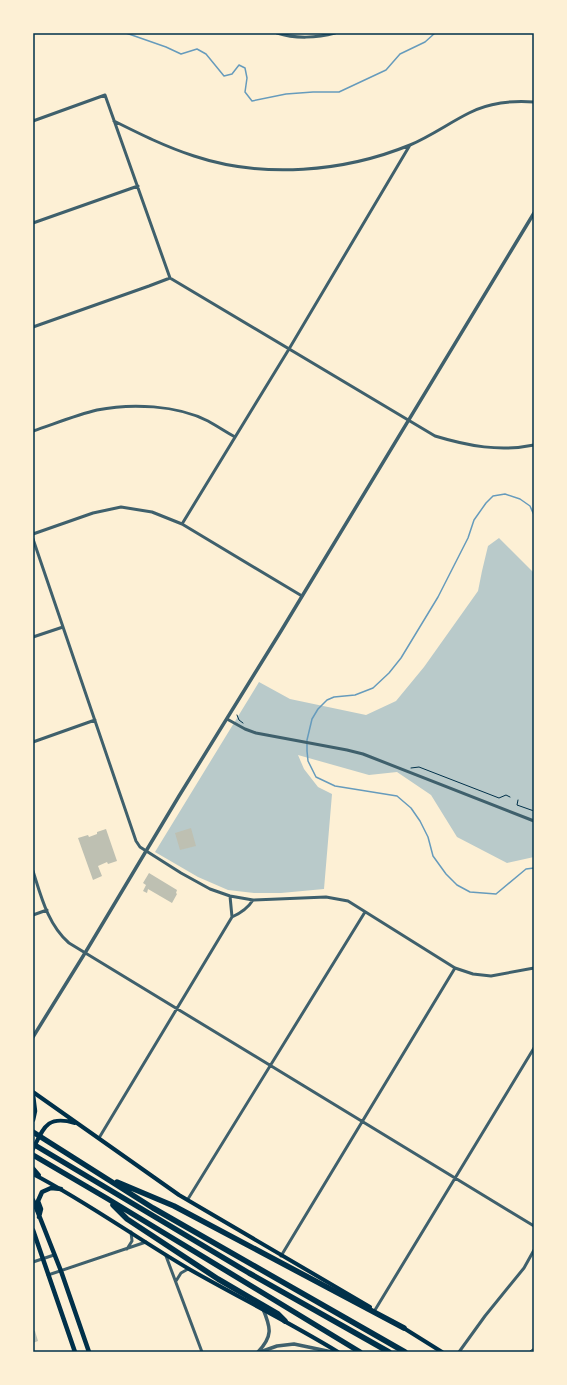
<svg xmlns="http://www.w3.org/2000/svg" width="567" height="1385" font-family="'Alegreya Sans',sans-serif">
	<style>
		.green { fill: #b9caca }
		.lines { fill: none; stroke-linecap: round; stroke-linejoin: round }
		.stream { stroke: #669bbc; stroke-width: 1.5 }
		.building { fill: #bec0b2 }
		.path { stroke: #003049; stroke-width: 1 }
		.minor { stroke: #3f606c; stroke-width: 3 }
		.tertiary { stroke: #3f606c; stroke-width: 3.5 }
		.secondary { stroke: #003049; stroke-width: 4 }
		.primary { stroke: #003049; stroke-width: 4.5 }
		.motorway { stroke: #003049; stroke-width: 5.5 }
		.neatline { fill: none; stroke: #003049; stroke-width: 1.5 }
	</style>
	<rect width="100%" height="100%" fill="#fdf0d5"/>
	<path class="green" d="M 499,538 L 534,573 L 534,857 L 507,863 L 457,837 L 431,795 L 397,772 L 369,775 L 298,755 L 304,769 L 318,787 L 332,794 L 324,889 L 281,893 L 254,893 L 228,890 L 198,877 L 155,852 L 259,682 L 290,699 L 366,715 L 396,701 L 424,667 L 478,591 L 482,571 L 488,546 Z"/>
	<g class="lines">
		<path class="stream" d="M 126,33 L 166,47 L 181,54 L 197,49 L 206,54 L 224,76 L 232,74 L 239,65 L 245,68 L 247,78 L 245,92 L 252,101 L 286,94 L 313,92 L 339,92 L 386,70 L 400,54 L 425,42 L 435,33
			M 534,515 L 530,506 L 520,499 L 505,494 L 493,496 L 486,503 L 474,520 L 468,538 L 438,597 L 401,658 L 389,673 L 373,688 L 355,695 L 334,697 L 327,700 L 318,709 L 312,719 L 307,740 L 307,751 L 308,761 L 316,777 L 335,786 L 397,796 L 411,808 L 420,821 L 428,837 L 433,856 L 446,874 L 457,885 L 470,892 L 496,894 L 526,869 L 534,868"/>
	</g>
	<path class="building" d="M 191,828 L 196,846 L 180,850 L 175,833 Z
		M 106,829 L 117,861 L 108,864 L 107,862 L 98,866 L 102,876 L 93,880 L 78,838 L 88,835 L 89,837 L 97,834 L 97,832 Z
		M 149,873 L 177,890 L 176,893 L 177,894 L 172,903 L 148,889 L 147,893 L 143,891 L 146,885 L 143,883 Z
		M 33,1330 L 35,1331 L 38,1341 L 33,1343 Z"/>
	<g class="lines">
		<path class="path" d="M 237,715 L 239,720 L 243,723
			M 411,768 L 419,767 L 499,798 L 506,795 L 510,797
			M 518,800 L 517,805 L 534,811
			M 529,1352 L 534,1348"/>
		<path class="minor" d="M 277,33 C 295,39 317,38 335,33
			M 33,121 L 105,95 L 170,278
			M 114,121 C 140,134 166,147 194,156 C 263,179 344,172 410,145 C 431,136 449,123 469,113 C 488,103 513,100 534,102
			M 33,223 L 138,186
			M 33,327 L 149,286 L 170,278 L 435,436 C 468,446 500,452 534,445
			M 33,431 C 54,424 76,415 97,410 C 131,403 177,405 208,421 C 217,426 226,432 235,437
			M 182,524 L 289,349 L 410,145
			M 33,534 L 93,513 L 121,507 L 152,512 L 182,524 L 302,596
			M 33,539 L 136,841 L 140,847 L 181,873 L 210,889 L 230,896 L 253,900 L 326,897 L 348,901 L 455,968 L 473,974 L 491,976 L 534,968
			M 33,637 L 63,627
			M 227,719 L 245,729 L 256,733 L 347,750 L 363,754 L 534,821
			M 33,742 L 95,720
			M 33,871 C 41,896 48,925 69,943 L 534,1226
			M 33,915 L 47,910
			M 232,917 C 241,913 248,908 253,900
			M 99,1138 L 232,917 L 230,896
			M 188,1199 L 365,912
			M 127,1249 L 132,1241 L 131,1232
			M 166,1256 L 202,1352
			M 281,1256 L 455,968
			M 33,1262 L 54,1255
			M 48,1275 L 146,1242
			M 176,1281 L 181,1273 L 188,1269
			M 375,1310 L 534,1048
			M 459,1352 L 485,1316 L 524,1268 L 534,1250"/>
		<path class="tertiary" d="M 33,1037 L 85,953 L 179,796 L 281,631 L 534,213
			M 258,1352 C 273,1336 271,1328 263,1309
			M 260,1352 L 277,1346 L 294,1344 L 332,1352"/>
		<path class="secondary" d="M 33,1092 L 179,1195 L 370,1307
			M 33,1149 C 44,1127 47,1115 75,1123
			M 33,1168 L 39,1175
			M 33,1174 C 87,1202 136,1238 189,1269 C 238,1297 289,1322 338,1352
			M 402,1327 L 442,1352"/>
		<path class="primary" d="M 33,1095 L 35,1111 L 33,1120
			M 33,1200 L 61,1271 L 89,1352
			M 39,1217 L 41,1209 L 38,1201 L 42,1192 L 51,1188 L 61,1189
			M 33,1230 L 75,1352"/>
		<path class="motorway" d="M 33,1132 L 153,1208 L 405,1352
			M 33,1144 L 249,1273 L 389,1352
			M 33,1155 L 108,1199 L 360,1352
			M 117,1182 L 174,1206 L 404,1328
			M 113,1205 L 127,1219 L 218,1279 L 278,1314 L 285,1321"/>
	</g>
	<rect width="567" height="1385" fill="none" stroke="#fdf0d5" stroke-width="68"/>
	<rect x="34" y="34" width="499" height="1317" class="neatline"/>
</svg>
